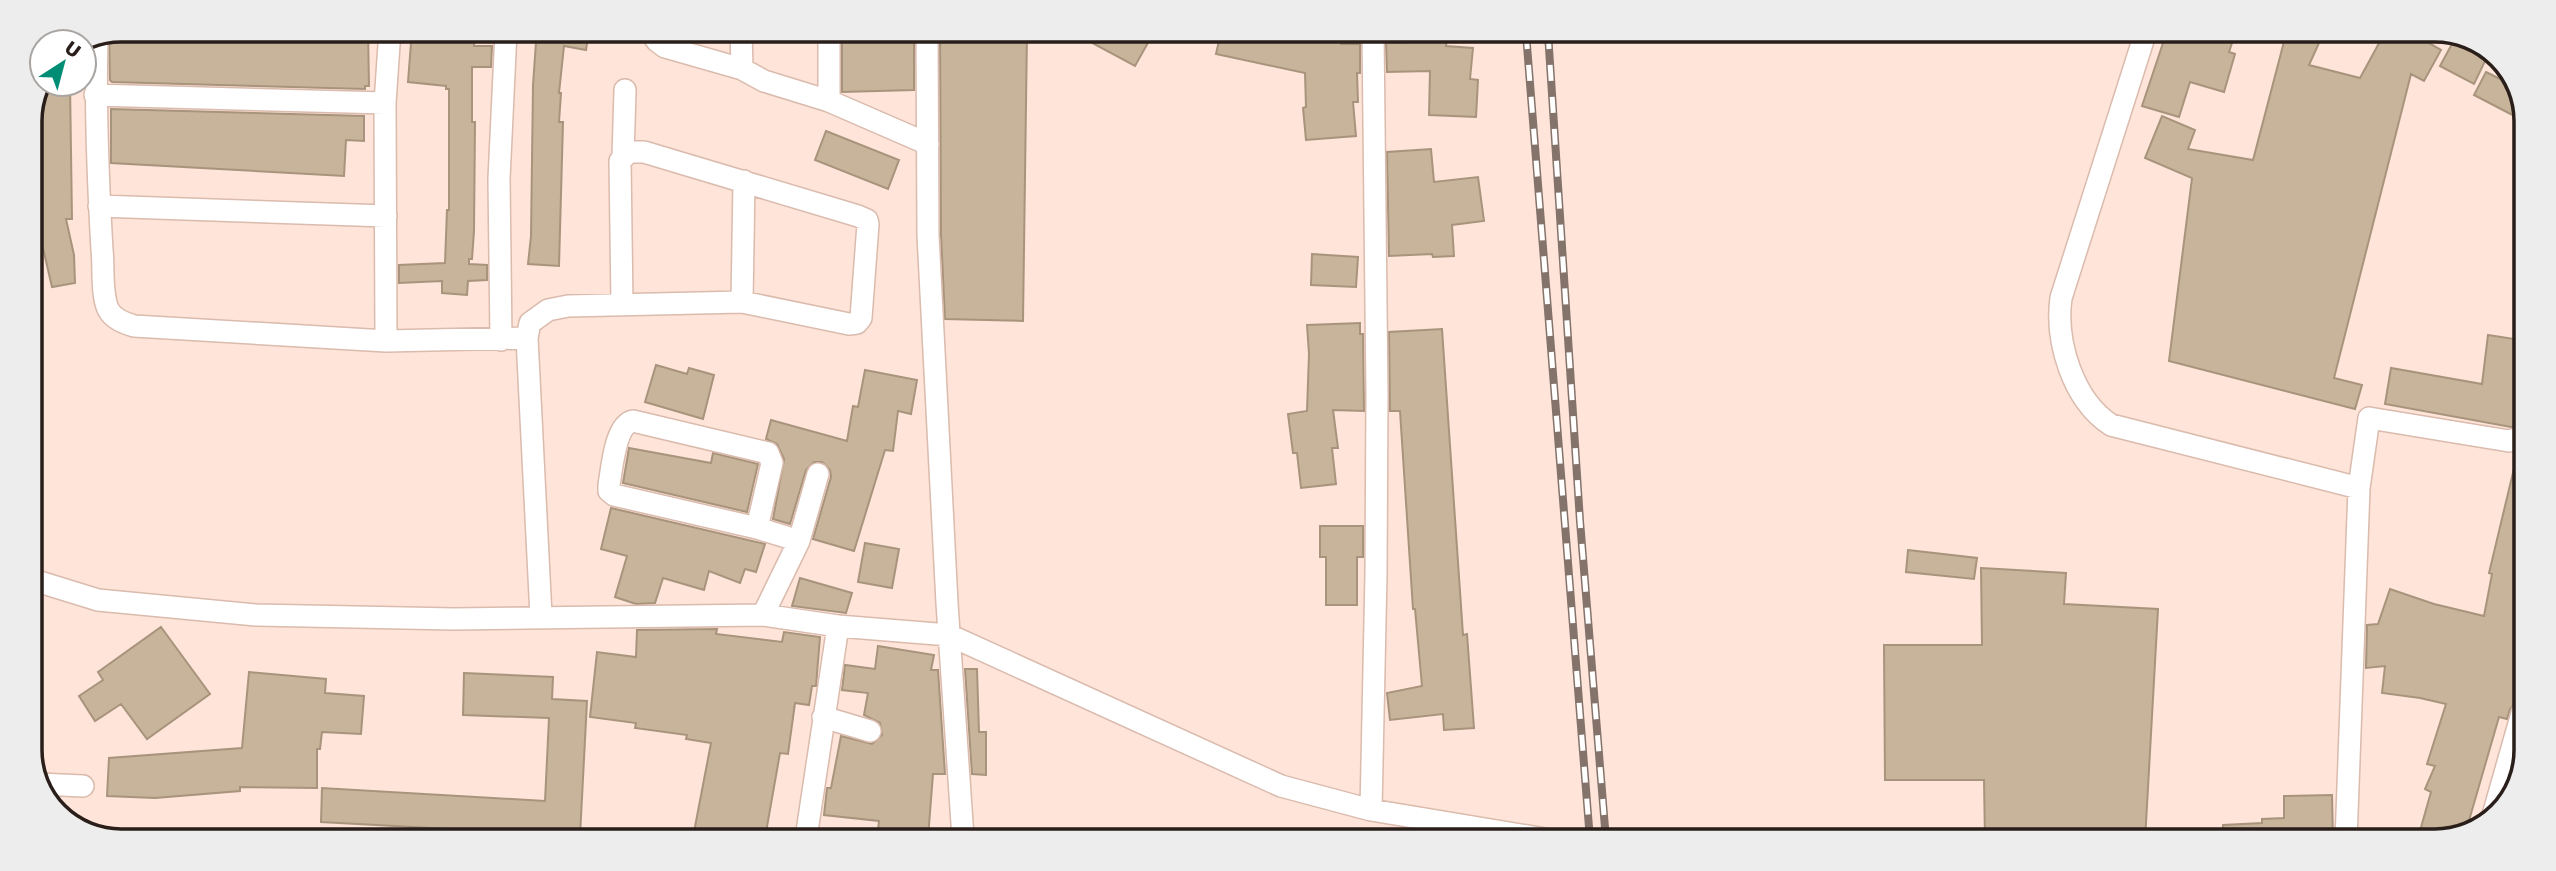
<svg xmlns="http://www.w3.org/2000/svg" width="2556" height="871" font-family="'Golos Text',sans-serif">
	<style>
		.building { fill: #c8b39b; stroke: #a8947c; stroke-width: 2 }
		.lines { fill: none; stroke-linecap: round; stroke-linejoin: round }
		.minor-casing { stroke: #dabbad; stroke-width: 24 }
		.minor { stroke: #fff; stroke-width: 21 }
		.rail-casing { stroke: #84736b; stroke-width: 8 }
		.rail { stroke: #fff; stroke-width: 5; stroke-dasharray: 16; stroke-linecap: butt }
		.rim { fill: none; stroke: #291e19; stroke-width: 3.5 }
	</style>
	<rect width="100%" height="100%" fill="#fee4d9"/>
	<path class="building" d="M 121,30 L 368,30 L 369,86 L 365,86 L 365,89 L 112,82 L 110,80 L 109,35 Z
		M 412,30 L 475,30 L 474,46 L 492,46 L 491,67 L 472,67 L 472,122 L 475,122 L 474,231 L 472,259 L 469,259 L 469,264 L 487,265 L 487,280 L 468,281 L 467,295 L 442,293 L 442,281 L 399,283 L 399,265 L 445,263 L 447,210 L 449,210 L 449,89 L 446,89 L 446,86 L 408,82 Z
		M 534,31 L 589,31 L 586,50 L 564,46 L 559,93 L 561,93 L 559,122 L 563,122 L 559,266 L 528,264 L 531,236 L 533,85 L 536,42 L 533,41 Z
		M 852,31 L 900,31 L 900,40 L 914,40 L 914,90 L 842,92 L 842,41 L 853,41 Z
		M 940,31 L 1027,32 L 1023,321 L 945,319 L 941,235 Z
		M 1072,32 L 1154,32 L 1135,66 Z
		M 1221,32 L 1282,32 L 1280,39 L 1341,38 L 1341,44 L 1360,44 L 1360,73 L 1357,73 L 1358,102 L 1353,102 L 1356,136 L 1306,140 L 1303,108 L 1306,107 L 1305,73 L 1216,54 Z
		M 1420,32 L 1448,32 L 1446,46 L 1473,48 L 1470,79 L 1478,80 L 1476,117 L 1429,115 L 1430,71 L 1387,72 L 1386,43 L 1420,42 Z
		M 2166,34 L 2235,34 L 2229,52 L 2235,54 L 2224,92 L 2190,82 L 2179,117 L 2142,106 Z
		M 2286,34 L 2323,34 L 2309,65 L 2360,78 L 2384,34 L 2413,34 L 2441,50 L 2424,81 L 2411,74 L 2334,378 L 2362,385 L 2355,409 L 2169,361 L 2192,178 L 2145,158 L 2162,116 L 2195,130 L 2188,149 L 2253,160 Z
		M 2454,40 L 2487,57 L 2474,84 L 2440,66 Z
		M 2486,72 L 2516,87 L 2526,114 L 2526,122 L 2474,95 Z
		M 44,84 L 70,84 L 72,219 L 66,219 L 74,255 L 75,283 L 52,287 L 43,248 L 41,248 L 39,226 L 41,226 L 38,97 Z
		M 111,109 L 364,116 L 364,141 L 346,140 L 344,176 L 111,163 Z
		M 826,131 L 899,160 L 888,189 L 815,160 Z
		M 1431,149 L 1434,182 L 1478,177 L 1484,221 L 1452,225 L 1454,256 L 1433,257 L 1432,254 L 1389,256 L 1387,152 Z
		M 1312,254 L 1358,257 L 1356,287 L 1311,285 Z
		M 1360,323 L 1360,334 L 1363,334 L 1364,411 L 1333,410 L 1338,448 L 1332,448 L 1336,484 L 1301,488 L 1297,453 L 1293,453 L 1288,414 L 1307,411 L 1309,354 L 1307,325 Z
		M 1442,329 L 1463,635 L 1467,634 L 1474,728 L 1444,730 L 1443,714 L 1390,720 L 1387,693 L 1422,686 L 1415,609 L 1413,609 L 1400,411 L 1390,411 L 1389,332 Z
		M 2488,335 L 2521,340 L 2515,390 L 2524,392 L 2524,424 L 2511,427 L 2385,404 L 2391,368 L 2482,384 Z
		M 656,365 L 687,374 L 689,368 L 714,375 L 703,419 L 645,402 Z
		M 865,370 L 917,380 L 911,414 L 898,411 L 893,451 L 885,450 L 854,551 L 813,539 L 831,477 L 830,470 L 822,462 L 814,462 L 806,470 L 790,524 L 773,519 L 784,459 L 777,444 L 766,439 L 771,420 L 847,441 L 853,406 L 858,407 Z
		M 629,448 L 711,463 L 713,453 L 758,464 L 747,512 L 623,483 Z
		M 2516,460 L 2524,461 L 2522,680 L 2517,701 L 2510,709 L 2507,719 L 2499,717 L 2466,831 L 2432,841 L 2418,838 L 2431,792 L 2425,789 L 2435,766 L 2427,764 L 2446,704 L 2420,698 L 2382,693 L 2385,666 L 2366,668 L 2367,625 L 2378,624 L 2390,589 L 2434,604 L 2484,616 L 2492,574 L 2489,573 Z
		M 611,508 L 765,544 L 756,572 L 745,569 L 740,583 L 709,571 L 704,590 L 663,578 L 655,603 L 636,604 L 615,597 L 627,556 L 601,549 Z
		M 1320,526 L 1363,526 L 1363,557 L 1357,557 L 1357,605 L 1326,605 L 1326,557 L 1320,557 Z
		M 865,543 L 899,549 L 892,588 L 858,582 Z
		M 1908,550 L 1977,558 L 1974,579 L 1906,572 Z
		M 1981,568 L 2066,573 L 2064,604 L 2158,609 L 2145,841 L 1985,840 L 1984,780 L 1885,780 L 1884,645 L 1982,645 Z
		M 800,578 L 852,593 L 846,613 L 792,606 Z
		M 161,627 L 210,694 L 147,739 L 121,704 L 95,721 L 79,696 L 103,680 L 98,672 Z
		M 717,629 L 716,634 L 782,642 L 784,632 L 820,637 L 816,686 L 812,686 L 809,705 L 795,703 L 788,754 L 780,753 L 765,838 L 723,838 L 694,832 L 711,743 L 686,739 L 687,735 L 635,728 L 636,723 L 590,717 L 597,652 L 636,657 L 637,630 Z
		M 878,646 L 934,655 L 931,670 L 938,670 L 945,774 L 933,774 L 928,838 L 877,838 L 879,821 L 824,815 L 827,788 L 831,788 L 841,736 L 872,744 L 882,735 L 880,723 L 864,715 L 868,693 L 842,690 L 845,665 L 875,669 Z
		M 965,669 L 977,669 L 979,732 L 986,732 L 986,775 L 972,774 Z
		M 249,672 L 326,679 L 325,693 L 364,696 L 361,734 L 322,732 L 320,749 L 317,749 L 317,788 L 240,787 L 240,791 L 155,798 L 107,796 L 109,758 L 242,748 Z
		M 464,673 L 553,677 L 552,699 L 587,701 L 580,836 L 321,822 L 322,788 L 545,801 L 549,718 L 463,715 Z
		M 2332,795 L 2333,841 L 2223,841 L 2223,825 L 2262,823 L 2262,819 L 2284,818 L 2284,796 Z"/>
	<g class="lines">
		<defs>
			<path id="minor" d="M 390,30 L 385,103 L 386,341 L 527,338 L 530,323 L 548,310 L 568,306 L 742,302 L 849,324 L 857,323 L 861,318 L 868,224 L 867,220 L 858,216 L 644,152 L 629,152 L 620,161 L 622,304
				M 650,31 L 657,41 L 665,47 L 742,69
				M 741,31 L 742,69 L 764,81 L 829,101 L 829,31
				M 927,31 L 928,235 L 947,603 L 963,838
				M 2145,34 L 2061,298 C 2055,342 2073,400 2111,425 L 2359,488
				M 97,40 C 95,110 98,180 102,250 C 104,267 101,293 108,309 C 113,319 124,323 134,326 L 386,341
				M 95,95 L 385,103
				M 829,101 L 928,144
				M 623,157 L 625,90
				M 99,206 L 386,216
				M 742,302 L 744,181
				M 527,338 L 541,616
				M 501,340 L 499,179 L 506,31
				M 757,528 L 772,463 L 768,453 L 633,421 C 615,425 612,468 609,485 L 609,491 L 614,495 L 757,528 L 799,541
				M 30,579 L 98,600 L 256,615 L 454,619 L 763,615 L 838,626 L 949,635 L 1281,786 L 1371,810 L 1545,839
				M 763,615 L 799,541 L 818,474
				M 823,717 L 870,731
				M 40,784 L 83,786
				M 1371,810 L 1376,574 L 1377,395 L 1373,32
				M 2491,822 L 2522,713
				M 806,838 L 838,626
				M 2346,841 L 2359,488 L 2369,418 L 2509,441 L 2524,437"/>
		</defs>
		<use href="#minor" class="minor-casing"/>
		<use href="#minor" class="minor"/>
		<defs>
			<path id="rail" d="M 1526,33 L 1590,840
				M 1548,33 L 1580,521 L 1606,840"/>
		</defs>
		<use href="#rail" class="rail-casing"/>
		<use href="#rail" class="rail"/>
	</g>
	<path d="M0 0H2556V871H0ZM121 42H2435A79 79 0 0 1 2514 121V750A79 79 0 0 1 2435 829H121A79 79 0 0 1 42 750V121A79 79 0 0 1 121 42Z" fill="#eeeded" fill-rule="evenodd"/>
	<path class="rim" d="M121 42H2435A79 79 0 0 1 2514 121V750A79 79 0 0 1 2435 829H121A79 79 0 0 1 42 750V121A79 79 0 0 1 121 42Z"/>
	<g transform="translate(63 63) rotate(36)"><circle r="33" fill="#ffffff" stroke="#a9a5a3" stroke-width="2"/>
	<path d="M0-5L12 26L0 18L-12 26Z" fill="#008d76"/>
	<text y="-10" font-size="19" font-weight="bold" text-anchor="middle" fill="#291e19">U</text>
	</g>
</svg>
